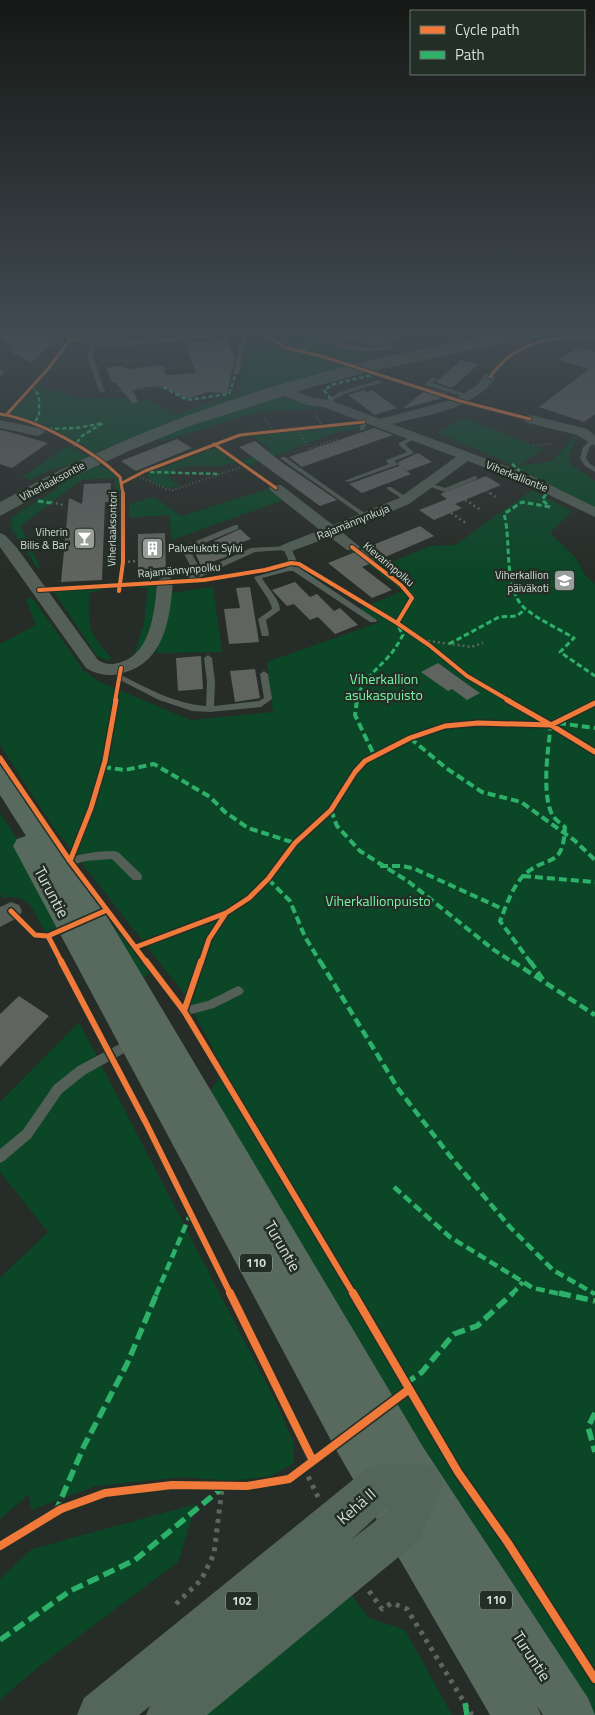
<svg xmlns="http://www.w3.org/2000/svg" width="595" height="1715" font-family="'Titillium Web',sans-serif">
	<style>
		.green { fill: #0b4727 }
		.building { fill: #5f6460 }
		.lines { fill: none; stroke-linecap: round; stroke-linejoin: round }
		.path-far2 { stroke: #5c655e; stroke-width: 2; stroke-dasharray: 1 2.5; stroke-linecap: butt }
		.path-far1 { stroke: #5c655e; stroke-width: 2.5; stroke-dasharray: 2 3; stroke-linecap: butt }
		.path { stroke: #5c655e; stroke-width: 5; stroke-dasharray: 4 5.5; stroke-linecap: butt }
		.lane { fill: #535f57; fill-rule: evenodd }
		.street { fill: #535f57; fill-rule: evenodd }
		.secondary { fill: #536257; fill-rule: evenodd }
		.primary { fill: #58695d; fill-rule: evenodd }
		.highway { fill: #546659; fill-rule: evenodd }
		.quiet-far4 { stroke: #2db169; stroke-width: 2.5; stroke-dasharray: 4.5 2.5; stroke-linecap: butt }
		.quiet-far3 { stroke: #2db169; stroke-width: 3; stroke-dasharray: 5.5 3; stroke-linecap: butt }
		.quiet-far2 { stroke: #2db169; stroke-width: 4; stroke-dasharray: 8 4; stroke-linecap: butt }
		.quiet-far1 { stroke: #2db169; stroke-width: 4.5; stroke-dasharray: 9 4.5; stroke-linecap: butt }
		.quiet { stroke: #2db169; stroke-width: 5.5; stroke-dasharray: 12 5.5; stroke-linecap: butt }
		.cycleway-far4-casing { stroke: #232f26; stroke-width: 5 }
		.cycleway-far3-casing { stroke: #232f26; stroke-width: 6 }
		.cycleway-far2-casing { stroke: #232f26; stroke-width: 8 }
		.cycleway-far1-casing { stroke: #232f26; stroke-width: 9 }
		.cycleway-casing { stroke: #232f26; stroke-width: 11 }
		.cycleway-far4 { stroke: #f17a3a; stroke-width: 3 }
		.cycleway-far3 { stroke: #f17a3a; stroke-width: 4 }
		.cycleway-far2 { stroke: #f17a3a; stroke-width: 5 }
		.cycleway-far1 { stroke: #f17a3a; stroke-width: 6 }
		.cycleway { stroke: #f17a3a; stroke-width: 8 }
		.labels { text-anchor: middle; stroke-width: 5; stroke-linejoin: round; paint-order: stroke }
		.far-street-label { font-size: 11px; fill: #d6ddd8; stroke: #232f26 }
		.far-poi-label { font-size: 11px; fill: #d6ddd8; stroke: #232f26; text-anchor: end }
		.shield { fill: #232f26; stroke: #a0a9a3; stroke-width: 1 }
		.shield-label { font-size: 12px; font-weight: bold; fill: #d6ddd8 }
		.park-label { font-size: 14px; fill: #78f4a5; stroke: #232f26 }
		.near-street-label { font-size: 16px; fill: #d6ddd8; stroke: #232f26 }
	</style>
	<rect width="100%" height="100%" fill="#262c27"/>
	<path class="green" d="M 249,331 L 307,331 C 319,349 355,349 375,353 L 343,370 L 182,420 L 92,453 L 46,427 L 11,413 L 36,386 L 83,398 L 147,399 L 175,415 L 237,393 Z
		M 275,398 L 293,398 L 316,405 L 317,409 L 260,412 L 159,442 L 158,438 L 213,417 Z
		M 464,418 L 543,449 L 518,466 L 552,461 L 576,435 L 577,437 L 569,455 L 569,463 L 595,481 L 595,507 L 516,468 L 516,466 L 437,433 Z
		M 358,423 L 371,428 L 337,432 L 248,466 L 242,461 L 271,449 L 249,434 Z
		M 70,447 L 90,458 L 57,469 L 54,468 L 30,480 L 22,477 L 64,448 Z
		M 214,448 L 237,462 C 232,463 227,465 221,466 C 204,468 180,459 168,477 L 180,486 C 167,491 154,485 146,475 Z
		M 94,464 L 110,470 L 119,478 L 121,505 L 115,505 L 115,478 L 81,480 L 21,526 L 40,567 L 38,569 L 11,529 L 12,517 L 58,488 L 56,486 L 65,477 Z
		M 271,488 L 286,499 L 172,540 L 169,515 L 129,518 L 129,504 L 154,497 L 181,516 Z
		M 532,490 L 572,511 L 550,533 L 575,557 L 586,576 L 595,584 L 595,1715 L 583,1715 L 214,1104 L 211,1089 L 217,1082 L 219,1065 L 211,1044 L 182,991 L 52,825 L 0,745 L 0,644 L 36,625 L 26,600 L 31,597 L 34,600 L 84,671 L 98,681 L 190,720 L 273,712 L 267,662 L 380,622 L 360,609 L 402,591 L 349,550 L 359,546 L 385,565 L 430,546 L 455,545 Z
		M 137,585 L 154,585 L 156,588 C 155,611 152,639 134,656 L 144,623 L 148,588 L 137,588 Z
		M 98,587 L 102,590 L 89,593 C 88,626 88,632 111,657 L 109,661 L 97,656 L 54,592 Z
		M 213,587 L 222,652 L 156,653 L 172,593 Z
		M 0,813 L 35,866 L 64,925 L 45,932 C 34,912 30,892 3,898 L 0,893 Z
		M 110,922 L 153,972 L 143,978 Z
		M 79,1022 L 276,1402 L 294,1444 L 294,1463 L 271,1476 L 231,1481 L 182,1477 L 96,1486 L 31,1510 L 29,1494 L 0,1519 L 0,1278 L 48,1232 L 0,1172 L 0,1102 Z
		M 196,1504 L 178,1562 L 37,1668 L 0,1700 L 0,1579 L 32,1549 Z
		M 352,1596 L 369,1618 L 405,1630 L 452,1715 L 206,1715 L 326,1610 Z"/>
	<path class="building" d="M 0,331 L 66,331 L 30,363 L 8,350 L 14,349 L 0,335 Z
		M 337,331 L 407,331 L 389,343 L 375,346 L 337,335 Z
		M 226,339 L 235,358 L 227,393 L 208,392 L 187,399 L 163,386 L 147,387 L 132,390 L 138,401 L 133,404 L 115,382 L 112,382 L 106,368 L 121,366 L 128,369 L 163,365 L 166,375 L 196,373 L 185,343 Z
		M 578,347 L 595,352 L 595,414 L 584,422 L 539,407 L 589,369 L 559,360 Z
		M 461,360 L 479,364 L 452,388 L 436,382 Z
		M 428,388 L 446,393 L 439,399 L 402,409 Z
		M 364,390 L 367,392 L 372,390 L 397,408 L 375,415 L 348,395 Z
		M 374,428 L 393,435 L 302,467 L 289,457 Z
		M 0,430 L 6,431 L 48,443 L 12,468 L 0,464 Z
		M 177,439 L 192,448 L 136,471 L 121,461 Z
		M 255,441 L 280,461 L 337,500 L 320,506 L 239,447 Z
		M 418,453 L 432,462 L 407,471 L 399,466 L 398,462 Z
		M 399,466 L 411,474 L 362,493 L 349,484 Z
		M 486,476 L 501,485 L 455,504 L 462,508 L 434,520 L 419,510 L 447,499 L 440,494 Z
		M 111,483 L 110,502 L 105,502 L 102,580 L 61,582 L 69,498 L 82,504 L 84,484 Z
		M 420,526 L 434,536 L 362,567 L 392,590 L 372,598 L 328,563 Z
		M 240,529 L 251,539 L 224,549 L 214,541 Z
		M 165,533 L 166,572 L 138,574 L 138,534 Z
		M 218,544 L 231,555 L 201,566 L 195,553 Z
		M 295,582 L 310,597 L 317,594 L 334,611 L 340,608 L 358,625 L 335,634 L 318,617 L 310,620 L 294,604 L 287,606 L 272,590 Z
		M 250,587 L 259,642 L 229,644 L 224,609 L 240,608 L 236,588 Z
		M 201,656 L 203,689 L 178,691 L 176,658 Z
		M 438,663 L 467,684 L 480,693 L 467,700 L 452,689 L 448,691 L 421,672 Z
		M 255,669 L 260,698 L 235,702 L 230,671 Z
		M 19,996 L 49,1016 L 0,1067 L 0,1014 Z"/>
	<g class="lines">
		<path class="path-far2" d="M 197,353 L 202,363 L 197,364 L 202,372
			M 191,355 L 201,352
			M 191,355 L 197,364 L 151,371 L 144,361 Z
			M 102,361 L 144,361
			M 124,368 L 129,361
			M 47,370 L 83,363
			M 111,392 L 165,387
			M 315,414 L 322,426
			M 265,419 L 274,431
			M 298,429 L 308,449 L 340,438
			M 533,445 L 552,444
			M 137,475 L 166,489 L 173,490 L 244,466
			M 486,491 L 492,494"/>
		<path class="path-far1" d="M 490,493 L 496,497
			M 465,500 L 481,510
			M 51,502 L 63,505
			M 451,513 L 466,523
			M 123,562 L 138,561
			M 423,640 L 471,647 L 483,643"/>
		<path class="path" d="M 304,1468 L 318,1497
			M 369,1591 L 382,1609 L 392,1603 L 407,1609 L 472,1715
			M 176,1604 L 201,1580 L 214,1554 L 222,1488"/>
		<path class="lane" d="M 93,331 L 101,332 L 97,342 L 133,341 L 248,331 L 239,373 L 236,375 L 233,373 L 242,335 L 133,345 L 96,346 L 93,356 L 105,391 L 102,393 L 99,391 L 87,356 L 91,345 L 69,337 L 72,335 L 92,342 L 95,333 Z
			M 308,331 L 314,331 L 329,340 L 349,346 L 372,348 L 391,345 L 394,347 C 373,358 325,348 308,331 Z
			M 0,369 L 5,372 L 0,378 Z
			M 432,378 L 437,379 L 432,383 L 472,396 L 469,398 L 425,385 L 425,383 Z
			M 379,380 L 382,382 L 381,383 L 344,394 L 327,404 L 322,403 L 340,392 Z
			M 366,418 L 371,419 L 367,423 L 364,430 L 360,430 L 361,422 Z
			M 413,436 L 418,437 L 405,444 L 414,453 L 394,461 L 398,464 L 397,465 L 349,482 L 344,481 L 389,464 L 386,461 L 387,460 L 407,452 L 399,445 L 399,443 Z
			M 592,439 L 595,441 L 589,448 L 586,458 L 590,464 L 595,467 L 595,472 L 585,466 L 580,458 L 583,447 Z
			M 281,457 L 285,457 L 370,517 L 365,518 L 281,459 Z
			M 475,476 L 477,477 L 477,479 L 445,492 L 423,484 L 426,482 L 445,488 Z
			M 387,487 L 391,487 L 409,499 L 404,500 L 387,489 Z
			M 235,525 L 238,525 L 238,529 L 195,547 L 192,554 L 200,569 L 198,572 L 251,548 L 290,546 L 296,559 L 293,567 L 298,567 L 377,620 L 376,622 L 370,622 L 293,571 L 289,571 L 262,578 C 267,588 280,599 280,610 L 266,620 L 269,634 L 268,636 L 262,636 L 258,619 L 272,609 C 272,602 258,585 254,577 L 286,568 L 288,559 L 284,550 L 255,552 L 196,579 L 190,580 L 186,578 L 192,569 L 184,554 L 189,544 Z
			M 208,655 L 212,658 L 215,682 L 214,706 L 259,701 L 264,698 L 260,674 L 264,671 L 268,674 L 272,699 L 261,707 L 210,712 L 192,711 L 159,700 L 116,678 L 117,676 L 123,676 C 149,689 176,704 206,706 L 207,682 L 204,658 Z
			M 114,851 L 118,852 L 141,874 L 142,877 L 141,880 L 133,880 L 112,859 L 85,861 L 58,870 L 54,869 L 53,866 L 54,863 C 74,855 93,851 114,851 Z
			M 238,986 L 242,988 L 244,991 L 242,994 L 214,1008 L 184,1016 L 180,1014 L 178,1011 L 180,1008 L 208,1001 Z
			M 133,1037 L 137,1038 L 139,1042 L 137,1046 L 86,1074 L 62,1093 L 31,1138 L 4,1161 L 0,1163 L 0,1149 L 23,1130 L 54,1085 L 78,1066 Z"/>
		<path class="street" d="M 72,331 L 85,331 L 72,340 L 66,337 Z
			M 468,331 L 480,331 L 486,337 L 480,331 L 492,331 L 498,337 L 494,344 C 482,347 475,340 468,331 Z
			M 490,373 L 496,377 C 472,411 429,414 392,424 L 530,475 L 595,507 L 595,517 L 520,481 L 468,461 L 409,504 L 342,532 L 360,547 L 357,550 L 347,550 L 330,537 L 292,551 L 282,551 L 279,548 L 282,545 L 320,530 L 271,491 L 269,488 L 271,485 L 281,485 L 333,525 L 399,498 L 456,457 L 323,407 L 307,405 L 280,394 L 278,391 L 280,388 L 284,387 L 313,398 L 330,400 L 380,419 L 451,400 L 465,393 L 477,385 L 486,374 Z
			M 530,415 L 587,429 L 595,436 L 595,446 L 577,435 L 525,422 L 523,419 Z
			M 0,420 L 43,429 L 45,432 L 38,436 L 0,428 Z
			M 0,533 L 5,535 L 17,548 L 98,660 C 105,665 113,665 121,662 C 152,653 155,608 157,581 L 165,576 L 171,578 L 173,581 C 170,618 165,662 123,673 C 111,677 97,675 86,668 L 0,547 Z
			M 11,902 L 19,905 L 22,911 L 19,917 L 0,927 L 0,907 Z"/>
		<path class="secondary" d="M 595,331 L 595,336 L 546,337 L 490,346 L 368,372 L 309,388 L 187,427 L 129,451 L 64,481 L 0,516 L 0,502 C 161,411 344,357 527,331 C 548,328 573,331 595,331 Z"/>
		<path class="primary" d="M 0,765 L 9,768 L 102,908 L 423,1447 L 588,1698 L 595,1715 L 543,1715 L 537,1706 L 541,1715 L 490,1715 L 335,1448 L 13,846 L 17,839 L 26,836 L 0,795 Z"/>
		<path class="highway" d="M 380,1464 L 422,1464 L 437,1470 L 443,1485 L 418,1541 L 207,1715 L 146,1715 L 150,1706 L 139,1715 L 77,1715 L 84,1698 L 365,1470 ZM 388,1506 L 388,1511 L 351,1540 Z"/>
		<path class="quiet-far4" d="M 514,341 L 530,341
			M 304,352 L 312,333
			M 31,386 L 39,395 L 39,416 L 34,423
			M 163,387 L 187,400 L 229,394 L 236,373
			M 331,399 L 324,390 L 334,384 L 372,375
			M 48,429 L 77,428 L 103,423 L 82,436 L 74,446
			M 512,464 L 520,471
			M 150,472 L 220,474"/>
		<path class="quiet-far3" d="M 546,494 L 542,500 L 550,507
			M 38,501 L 51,503
			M 550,507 L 522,502 L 504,514 C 512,541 502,592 527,610 C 541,621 559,629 574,638 L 560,652 L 595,676
			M 449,644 L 499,617 L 517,616 L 525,609
			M 357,701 C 360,681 377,670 390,655 C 395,649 399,642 403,635 L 398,626"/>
		<path class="quiet-far2" d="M 357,700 L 355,715 L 374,755
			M 558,723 L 595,728
			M 410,738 L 446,768 L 482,792 L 521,802 L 574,840 L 595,860
			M 103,767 L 125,770 L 154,764 L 210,797 L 225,812 L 248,828 L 295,843
			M 331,810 L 337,826 L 360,851 L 409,882 L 494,950 L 514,963
			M 380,866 L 403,866 L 415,869 L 505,910
			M 523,876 L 595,882
			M 268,879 L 290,901 L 305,937 L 321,963
			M 531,963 L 500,921 C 506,906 512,888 523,876 C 547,853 563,871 565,827 C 561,824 556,820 553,816 C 541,796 548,748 551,725"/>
		<path class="quiet-far1" d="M 320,961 L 399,1090 L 450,1156 L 510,1227 L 553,1270 L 595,1294
			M 512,961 L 595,1015
			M 530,961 L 544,981
			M 394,1187 L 450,1237 L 533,1288 L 565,1295
			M 156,1295 L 190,1215
			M 511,1295 L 523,1282"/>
		<path class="quiet" d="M 559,1293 L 595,1301
			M 405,1384 L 422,1372 L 454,1334 L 477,1326 L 513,1293
			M 595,1413 L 588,1427 L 595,1452
			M 55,1513 L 84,1446 L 127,1364 L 157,1293
			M 0,1640 L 70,1591 L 135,1560 L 222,1488
			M 465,1703 L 467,1715"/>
		<defs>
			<path id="cycleway-far4" d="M 258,331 L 287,348 L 321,356 L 460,401 L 530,419
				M 490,377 C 517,339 552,337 595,336
				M 0,414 C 38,420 93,450 120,477 L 123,494
				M 7,414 L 47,370 L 69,341 L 77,339
				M 214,444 L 276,488
				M 122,483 L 145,471 L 240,435 L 364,422"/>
			<path id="cycleway-far3" d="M 352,547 L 401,585 L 412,598 L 397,623
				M 39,590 L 204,580 L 265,570 L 291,563 L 299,564 L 397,623 L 429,645 L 467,676 L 510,701
				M 119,591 L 123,562 L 123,493
				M 115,701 L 121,668"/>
			<path id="cycleway-far2" d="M 507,700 L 551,725 L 595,703
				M 0,758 L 70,861 L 147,963
				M 70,861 L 91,808 L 105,761 L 116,700
				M 11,911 L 35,935 L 48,936 L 62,963
				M 48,936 L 107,910
				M 136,947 L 226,913 L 249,898 L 268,879 L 295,843 L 331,810 L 355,772 L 365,761 L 410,738 L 445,726 L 478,723 L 551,725 L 595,752
				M 201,963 L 209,939 L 226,913"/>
			<path id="cycleway-far1" d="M 61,961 L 146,1123 L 231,1295
				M 146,961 L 184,1011 L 354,1295
				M 184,1011 L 201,961"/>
			<path id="cycleway" d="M 230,1293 L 313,1461
				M 353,1293 L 458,1472 L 508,1543 L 595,1679
				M 0,1546 L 61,1509 L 105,1493 L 172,1485 L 247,1486 L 289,1479 L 408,1390"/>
		</defs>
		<use href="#cycleway-far4" class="cycleway-far4-casing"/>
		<use href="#cycleway-far3" class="cycleway-far3-casing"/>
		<use href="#cycleway-far2" class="cycleway-far2-casing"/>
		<use href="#cycleway-far1" class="cycleway-far1-casing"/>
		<use href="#cycleway" class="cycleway-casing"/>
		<use href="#cycleway-far4" class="cycleway-far4"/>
		<use href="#cycleway-far3" class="cycleway-far3"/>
		<use href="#cycleway-far2" class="cycleway-far2"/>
		<use href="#cycleway-far1" class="cycleway-far1"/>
		<use href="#cycleway" class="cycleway"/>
	</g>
	<linearGradient id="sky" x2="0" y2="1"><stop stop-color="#151815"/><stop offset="0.58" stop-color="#414b52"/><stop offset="1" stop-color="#414b52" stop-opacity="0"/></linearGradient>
	<rect width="595" height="571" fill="url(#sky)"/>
	<defs>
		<symbol id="bar-square" viewBox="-11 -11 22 22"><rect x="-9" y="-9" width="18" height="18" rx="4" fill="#989f9a" stroke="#232f26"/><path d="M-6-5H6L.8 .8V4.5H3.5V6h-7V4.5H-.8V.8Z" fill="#fff"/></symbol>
		<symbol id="building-square" viewBox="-11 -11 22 22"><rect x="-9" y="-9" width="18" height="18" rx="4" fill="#989f9a" stroke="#232f26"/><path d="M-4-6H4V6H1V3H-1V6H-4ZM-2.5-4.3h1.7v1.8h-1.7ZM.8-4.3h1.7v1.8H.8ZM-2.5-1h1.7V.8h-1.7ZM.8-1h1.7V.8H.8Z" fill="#fff"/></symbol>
		<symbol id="school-square" viewBox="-11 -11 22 22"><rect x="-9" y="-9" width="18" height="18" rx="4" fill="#989f9a" stroke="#232f26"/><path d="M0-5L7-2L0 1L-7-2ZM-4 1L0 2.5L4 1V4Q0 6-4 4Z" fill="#fff"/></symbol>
	</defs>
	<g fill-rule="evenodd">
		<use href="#bar-square" x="72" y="526" width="25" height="25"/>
		<use href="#building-square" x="140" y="536" width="25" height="25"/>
		<use href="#school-square" x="552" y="568" width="25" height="25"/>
	</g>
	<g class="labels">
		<g class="far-street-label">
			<text transform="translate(517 476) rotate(22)" y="4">Viherkalliontie</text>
			<text transform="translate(52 481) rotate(-28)" y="4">Viherlaaksontie</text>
			<text transform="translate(353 522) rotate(-22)" y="4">Rajamännynkuja</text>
			<text transform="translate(112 529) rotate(-89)" y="4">Viherlaaksontori</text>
			<text transform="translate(389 564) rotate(40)" y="4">Kievarinpolku</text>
			<text transform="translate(179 570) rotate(-5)" y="4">Rajamännynpolku</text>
		</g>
		<g class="far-poi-label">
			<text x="68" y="536">Viherin<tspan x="68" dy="13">Bilis &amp; Bar</tspan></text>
			<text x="168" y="552" text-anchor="start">Palvelukoti Sylvi</text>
			<text x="549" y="579">Viherkallion<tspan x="549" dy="13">päiväkoti</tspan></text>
		</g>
		<g class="shield">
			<rect x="240" y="1253.5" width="32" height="19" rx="4"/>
			<rect x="480" y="1590.5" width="32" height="19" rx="4"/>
			<rect x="226" y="1591.5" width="32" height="19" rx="4"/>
		</g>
		<g class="shield-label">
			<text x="256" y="1267">110</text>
			<text x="496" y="1604">110</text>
			<text x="242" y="1605">102</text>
		</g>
		<g class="park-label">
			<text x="384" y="684">Viherkallion<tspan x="384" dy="16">asukaspuisto</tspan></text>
			<text x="378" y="906">Viherkallionpuisto</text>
		</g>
		<g class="near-street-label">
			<text transform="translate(52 892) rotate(62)" y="6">Turuntie</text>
			<text transform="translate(283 1246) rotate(60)" y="6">Turuntie</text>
			<text transform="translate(356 1506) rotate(-41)" y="6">Kehä II</text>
			<text transform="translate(532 1656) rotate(57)" y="6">Turuntie</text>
		</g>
	</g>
	<rect x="410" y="10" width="175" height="65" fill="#232f26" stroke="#6b756d"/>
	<rect x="420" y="26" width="25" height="8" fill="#f17a3a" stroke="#6b756d"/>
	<text x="455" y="35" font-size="15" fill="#d6ddd8">Cycle path</text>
	<rect x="420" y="51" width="25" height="8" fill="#2db169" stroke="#6b756d"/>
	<text x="455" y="60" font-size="15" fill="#d6ddd8">Path</text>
</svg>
